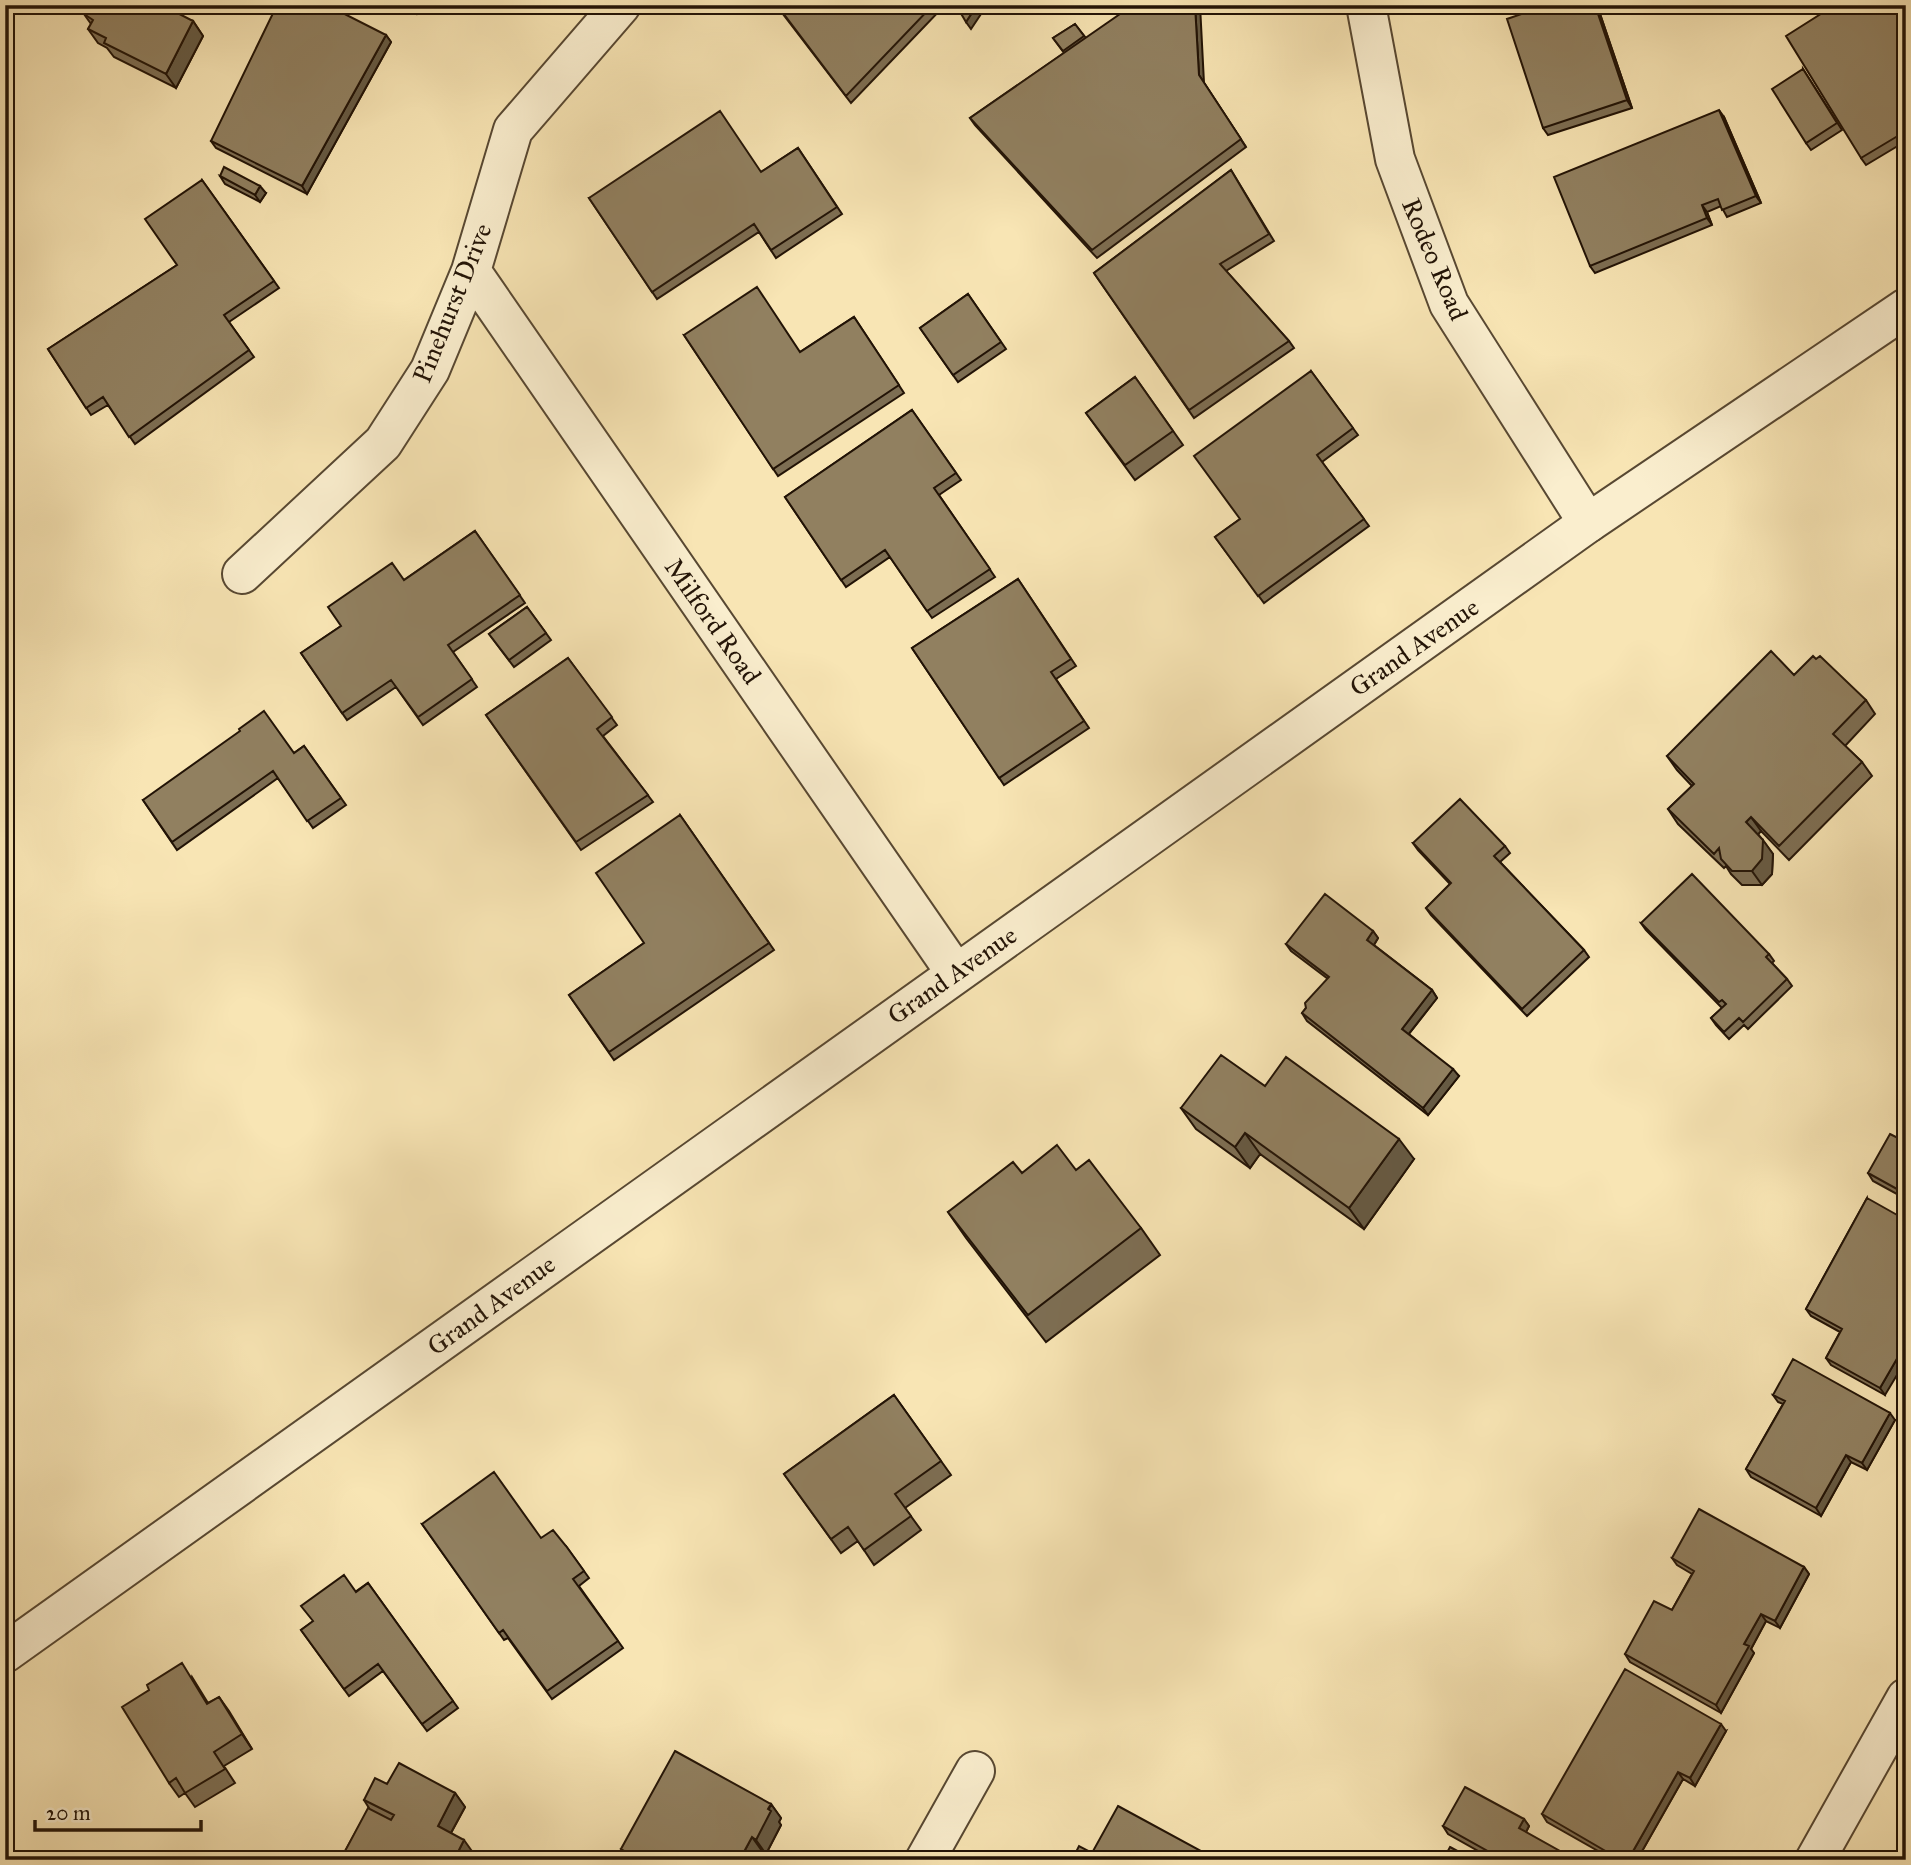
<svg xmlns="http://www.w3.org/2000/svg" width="1911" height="1865" font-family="'IM FELL Great Primer',serif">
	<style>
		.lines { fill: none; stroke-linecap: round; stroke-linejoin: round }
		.minor-casing { stroke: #584832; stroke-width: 42 }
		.tertiary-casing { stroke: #584832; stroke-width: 42 }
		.minor { stroke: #faeece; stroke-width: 38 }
		.tertiary { stroke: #faeece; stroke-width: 38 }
		.wall { fill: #7d6e53; stroke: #221306; stroke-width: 2 }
		.shaded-wall { fill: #665a43; stroke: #221306; stroke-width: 2 }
		.building { fill: #918060; stroke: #221306; stroke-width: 2 }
		.labels { text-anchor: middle; stroke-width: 5; stroke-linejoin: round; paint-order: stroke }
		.street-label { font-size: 26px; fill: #221306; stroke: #faeece }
	</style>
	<rect width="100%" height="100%" fill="#f8e5b4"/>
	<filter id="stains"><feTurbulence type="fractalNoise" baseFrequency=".00286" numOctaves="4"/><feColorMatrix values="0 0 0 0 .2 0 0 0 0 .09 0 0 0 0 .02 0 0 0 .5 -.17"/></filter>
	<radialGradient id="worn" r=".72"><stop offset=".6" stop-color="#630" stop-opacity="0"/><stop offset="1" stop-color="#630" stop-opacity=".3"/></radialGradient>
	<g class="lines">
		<defs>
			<path id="minor" d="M 1366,5 L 1395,159 L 1449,304 L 1588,523
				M 471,271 L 955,972
				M 242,574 L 383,443 L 430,370 L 471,271 L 513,130 L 621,5
				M 925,1860 L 975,1771
				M 1815,1860 L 1906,1698"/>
			<path id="tertiary" d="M 5,1653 L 1588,523 L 1906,308"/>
		</defs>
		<use href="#minor" class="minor-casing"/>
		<use href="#tertiary" class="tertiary-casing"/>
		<use href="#minor" class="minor"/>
		<use href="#tertiary" class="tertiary"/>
	</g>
	<path class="wall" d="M 776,5 L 945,5 L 851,103 Z
		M 1597,5 L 1632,108 L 1548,135 L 1543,128 Z
		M 1639,5 L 1658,5 L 1643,11 Z
		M 1906,5 L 1906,141 L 1866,165 L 1861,158 Z
		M 122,9 L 193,21 L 203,36 L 176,88 L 114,57 L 107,48 L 98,43 L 88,29 L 91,24 L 84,14 Z
		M 1075,24 L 1086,38 L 1204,83 L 1246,147 L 1097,258 L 975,125 L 970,118 L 1064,53 L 1053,38 Z
		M 386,35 L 391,42 L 307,194 L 216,148 L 211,141 Z
		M 1803,69 L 1842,130 L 1811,150 L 1806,143 Z
		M 1724,117 L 1761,203 L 1727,217 L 1721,206 L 1707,212 L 1712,225 L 1595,273 L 1590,266 Z
		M 798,148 L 842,214 L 776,258 L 759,232 L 657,299 L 589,198 L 761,172 Z
		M 1231,170 L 1274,241 L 1226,271 L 1289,341 L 1294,348 L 1194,418 L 1094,273 Z
		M 220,176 L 266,193 L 260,202 L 225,184 Z
		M 202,180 L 279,288 L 229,322 L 254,357 L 135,444 L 108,405 L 91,415 L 48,349 L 177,265 Z
		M 968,294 L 1006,349 L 958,382 L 920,328 Z
		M 854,317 L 904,393 L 778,476 L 684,335 L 800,352 Z
		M 1311,371 L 1358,435 L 1322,462 L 1369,526 L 1264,603 L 1215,537 L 1240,519 Z
		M 1135,377 L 1183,445 L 1135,480 L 1086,413 Z
		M 912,410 L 961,480 L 939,495 L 995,577 L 932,618 L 890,557 L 846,587 L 785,497 Z
		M 475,531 L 525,603 L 453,652 L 477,687 L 423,725 L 396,687 L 347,720 L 301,653 L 341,626 L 404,580 Z
		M 1018,579 L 1076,666 L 1056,679 L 1089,728 L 1004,785 L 912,648 Z
		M 527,607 L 551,640 L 514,667 L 489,634 Z
		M 568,658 L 617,725 L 603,736 L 653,802 L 581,850 L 486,715 Z
		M 1794,675 L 1866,700 L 1875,714 L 1845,746 L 1862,762 L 1872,776 L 1789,860 L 1761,831 L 1758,834 L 1773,854 L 1772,874 L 1762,885 L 1742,885 L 1731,874 L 1726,866 L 1724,868 L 1678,824 L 1668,809 L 1692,786 L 1677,770 L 1667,756 Z
		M 304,746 L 346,805 L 313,828 L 278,778 L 177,850 L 143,800 L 294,753 Z
		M 680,815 L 774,950 L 614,1060 L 569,995 L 644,943 Z
		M 1413,843 L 1505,846 L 1510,853 L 1500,862 L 1584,950 L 1589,957 L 1527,1016 L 1431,915 L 1426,908 L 1450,884 L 1418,850 Z
		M 1641,923 L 1769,954 L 1774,961 L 1772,963 L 1787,979 L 1792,986 L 1748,1029 L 1744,1025 L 1729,1039 L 1716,1025 L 1711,1018 L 1722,1008 L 1646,930 Z
		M 1373,931 L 1378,938 L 1374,945 L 1432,990 L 1437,998 L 1409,1034 L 1459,1076 L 1428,1115 L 1307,1021 L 1302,1013 L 1328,979 L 1291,951 L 1286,944 Z
		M 1265,1086 L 1414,1159 L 1364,1229 L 1260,1154 L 1250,1168 L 1196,1129 L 1181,1108 Z
		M 1906,1142 L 1906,1199 L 1873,1181 L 1868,1173 Z
		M 1076,1170 L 1141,1228 L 1160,1255 L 1046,1342 L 966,1238 L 948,1212 L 1022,1173 Z
		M 1867,1198 L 1885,1395 L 1831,1365 L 1826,1358 L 1840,1332 L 1811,1316 L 1806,1309 Z
		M 894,1395 L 951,1475 L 905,1508 L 921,1530 L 874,1565 L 858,1541 L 841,1553 L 784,1474 Z
		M 1773,1395 L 1895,1420 L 1867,1470 L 1851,1462 L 1821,1516 L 1751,1477 L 1746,1469 L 1783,1404 L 1778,1402 Z
		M 422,1524 L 541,1538 L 566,1546 L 589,1578 L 579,1586 L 623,1648 L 552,1699 L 508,1638 L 504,1640 Z
		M 1672,1558 L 1804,1567 L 1809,1574 L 1780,1628 L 1766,1621 L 1751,1649 L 1754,1653 L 1721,1713 L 1630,1662 L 1625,1654 L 1672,1610 L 1692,1574 L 1677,1565 Z
		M 368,1583 L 458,1708 L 427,1731 L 383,1671 L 349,1696 L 301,1630 Z
		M 192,1677 L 208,1703 L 219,1697 L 252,1749 L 224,1766 L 235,1783 L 195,1807 L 185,1793 L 179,1797 L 169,1783 Z
		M 1726,1731 L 1695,1786 L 1683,1779 L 1637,1860 L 1614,1860 L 1547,1822 L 1542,1814 Z
		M 387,1784 L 455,1793 L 465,1807 L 451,1833 L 474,1854 L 471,1860 L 349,1860 L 344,1853 L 369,1808 L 364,1800 Z
		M 771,1804 L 781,1818 L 779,1822 L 781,1825 L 766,1854 L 762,1851 L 758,1858 L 760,1860 L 628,1860 L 621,1849 Z
		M 1524,1819 L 1529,1826 L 1526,1832 L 1489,1857 L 1448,1834 L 1443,1826 Z"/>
	<path class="shaded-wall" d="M 413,5 L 425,5 L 417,14 L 412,7 Z
		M 977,5 L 987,5 L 971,29 L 966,22 Z
		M 1195,5 L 1200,5 L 1204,83 L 1246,147 L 1199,75 Z
		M 1595,5 L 1597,5 L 1632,108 L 1627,100 Z
		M 193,21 L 203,36 L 176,88 L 166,74 Z
		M 386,35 L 391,42 L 307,194 L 302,186 Z
		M 1719,110 L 1724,117 L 1761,203 L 1756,196 Z
		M 260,186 L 266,193 L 260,202 L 255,195 Z
		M 1702,205 L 1707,212 L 1712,225 L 1707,218 Z
		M 1751,817 L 1761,831 L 1756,837 L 1746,822 Z
		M 1763,840 L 1773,854 L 1772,874 L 1762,885 L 1752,871 Z
		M 1373,931 L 1378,938 L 1372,948 L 1367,940 Z
		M 1432,990 L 1437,998 L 1407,1036 L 1402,1029 Z
		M 1453,1069 L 1459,1076 L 1428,1115 L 1423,1108 Z
		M 1245,1133 L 1260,1154 L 1250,1168 L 1235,1147 Z
		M 1399,1139 L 1414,1159 L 1364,1229 L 1349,1208 Z
		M 1906,1343 L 1906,1360 L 1885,1395 L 1880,1388 Z
		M 1890,1413 L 1895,1420 L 1867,1470 L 1862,1463 Z
		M 1846,1455 L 1851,1462 L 1821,1516 L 1816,1508 Z
		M 1804,1567 L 1809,1574 L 1780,1628 L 1775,1621 Z
		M 1761,1614 L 1766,1621 L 1751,1649 L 1754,1653 L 1721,1713 L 1716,1705 L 1744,1644 Z
		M 219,1697 L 229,1711 L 252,1749 L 242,1734 Z
		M 1721,1724 L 1726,1731 L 1695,1786 L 1690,1778 Z
		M 1678,1772 L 1683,1779 L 1637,1860 L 1628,1860 Z
		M 455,1793 L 465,1807 L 447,1840 L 438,1826 Z
		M 771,1804 L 781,1818 L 779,1822 L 781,1825 L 766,1854 L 756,1840 Z
		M 1524,1819 L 1529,1826 L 1524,1836 L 1519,1828 Z
		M 752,1837 L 762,1851 L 758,1858 L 760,1860 L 752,1860 L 745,1850 Z
		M 464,1840 L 474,1854 L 471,1860 L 454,1860 Z"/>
	<path class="building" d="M 88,5 L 113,5 L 122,9 L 124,5 L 162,5 L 193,21 L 166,74 L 104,43 L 106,38 L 88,29 L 93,20 L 84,14 Z
		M 277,5 L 327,5 L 386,35 L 302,186 L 211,141 Z
		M 777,5 L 933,5 L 846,96 Z
		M 956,5 L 977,5 L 966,22 Z
		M 1133,5 L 1195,5 L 1199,75 L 1241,139 L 1092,250 L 970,118 Z
		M 1548,5 L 1595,5 L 1627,100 L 1543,128 L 1507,19 Z
		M 1835,5 L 1906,5 L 1906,131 L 1861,158 L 1786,36 Z
		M 1075,24 L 1084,36 L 1063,51 L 1053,38 Z
		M 1803,69 L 1837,123 L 1806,143 L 1772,89 Z
		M 1719,110 L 1756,196 L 1722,210 L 1718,199 L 1702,205 L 1707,218 L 1590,266 L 1554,177 Z
		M 720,111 L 761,172 L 798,148 L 837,207 L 771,250 L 754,224 L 652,292 L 589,198 Z
		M 224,167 L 260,186 L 255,195 L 220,176 Z
		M 1231,170 L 1269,234 L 1220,264 L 1289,341 L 1189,410 L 1094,273 Z
		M 202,180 L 274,281 L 224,315 L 249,350 L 129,437 L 103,397 L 86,408 L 48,349 L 177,265 L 145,219 Z
		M 757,287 L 800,352 L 854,317 L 899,385 L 773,469 L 684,335 Z
		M 968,294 L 1001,342 L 953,375 L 920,328 Z
		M 1311,371 L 1353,428 L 1317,455 L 1364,519 L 1258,596 L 1215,537 L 1240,519 L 1194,456 Z
		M 1135,377 L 1173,431 L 1125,465 L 1086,413 Z
		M 912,410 L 956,473 L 934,488 L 990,569 L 927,611 L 885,550 L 841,580 L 785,497 Z
		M 475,531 L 520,595 L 448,645 L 472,679 L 418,717 L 391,680 L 342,713 L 301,653 L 341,626 L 328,607 L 392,563 L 404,580 Z
		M 1018,579 L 1071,659 L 1051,672 L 1084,721 L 999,778 L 912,648 Z
		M 527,607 L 546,633 L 509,660 L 489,634 Z
		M 1771,651 L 1794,675 L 1813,656 L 1816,659 L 1820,656 L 1866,700 L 1833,734 L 1862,762 L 1779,846 L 1751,817 L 1746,822 L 1763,840 L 1762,859 L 1752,871 L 1732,871 L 1721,859 L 1719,848 L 1714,854 L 1668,809 L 1694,784 L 1667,756 Z
		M 568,658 L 612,717 L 597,729 L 648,795 L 576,842 L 486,715 Z
		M 264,711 L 294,753 L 304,746 L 341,798 L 307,821 L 273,771 L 172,842 L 143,800 L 240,731 L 239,729 Z
		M 1460,799 L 1505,846 L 1494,856 L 1584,950 L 1522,1009 L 1426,908 L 1451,883 L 1413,843 Z
		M 680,815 L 769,943 L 609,1052 L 569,995 L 644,943 L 596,873 Z
		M 1692,874 L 1769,954 L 1766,957 L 1787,979 L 1743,1022 L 1739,1018 L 1724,1032 L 1711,1018 L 1726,1004 L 1722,1000 L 1719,1002 L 1641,923 Z
		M 1325,894 L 1373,931 L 1367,940 L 1432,990 L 1402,1029 L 1453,1069 L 1423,1108 L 1302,1013 L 1306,1008 L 1305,1003 L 1329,977 L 1286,944 Z
		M 1221,1055 L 1265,1086 L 1286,1057 L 1399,1139 L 1349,1208 L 1245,1133 L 1235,1147 L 1181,1108 Z
		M 1890,1134 L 1906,1142 L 1906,1194 L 1868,1173 Z
		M 1057,1145 L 1076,1170 L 1089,1160 L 1141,1228 L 1028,1315 L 948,1212 L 1013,1162 L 1022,1173 Z
		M 1867,1198 L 1906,1220 L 1906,1343 L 1880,1388 L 1826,1358 L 1842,1329 L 1806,1309 Z
		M 1793,1359 L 1890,1413 L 1862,1463 L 1846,1455 L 1816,1508 L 1746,1469 L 1785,1401 L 1773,1395 Z
		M 894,1395 L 941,1461 L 895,1494 L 911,1516 L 864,1550 L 848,1527 L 831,1539 L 784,1474 Z
		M 494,1472 L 541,1538 L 553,1530 L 566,1546 L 584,1571 L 573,1579 L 618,1641 L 547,1691 L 503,1630 L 499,1633 L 422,1524 Z
		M 1699,1509 L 1804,1567 L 1775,1621 L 1761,1614 L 1744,1644 L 1749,1646 L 1716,1705 L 1625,1654 L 1654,1601 L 1672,1610 L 1694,1571 L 1672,1558 Z
		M 344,1575 L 356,1592 L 368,1583 L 453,1701 L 422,1724 L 378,1664 L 344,1689 L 301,1630 L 313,1621 L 301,1606 Z
		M 182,1663 L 207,1704 L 219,1697 L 242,1734 L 214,1752 L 225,1769 L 185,1793 L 176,1778 L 169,1783 L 122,1707 L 149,1690 L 147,1685 Z
		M 1625,1669 L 1721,1724 L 1690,1778 L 1678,1772 L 1628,1860 L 1621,1860 L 1542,1814 Z
		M 675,1751 L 771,1804 L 768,1809 L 771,1811 L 756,1840 L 752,1837 L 745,1850 L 758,1858 L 757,1860 L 640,1860 L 621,1849 Z
		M 399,1763 L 455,1793 L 438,1826 L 464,1840 L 454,1860 L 357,1860 L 344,1853 L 368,1808 L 391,1820 L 394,1815 L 364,1800 L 375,1778 L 387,1784 Z
		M 1465,1787 L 1524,1819 L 1519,1828 L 1576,1860 L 1488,1860 L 1491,1853 L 1443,1826 Z
		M 1118,1806 L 1214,1858 L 1214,1860 L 1072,1860 L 1079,1846 L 1092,1853 Z
		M 1450,1847 L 1474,1860 L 1443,1860 Z"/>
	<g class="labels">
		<g class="street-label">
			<text transform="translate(1435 259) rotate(67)" y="9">Rodeo Road</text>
			<text transform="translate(452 303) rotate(-68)" y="9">Pinehurst Drive</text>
			<text transform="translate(713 621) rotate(55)" y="9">Milford Road</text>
			<text transform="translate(1414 647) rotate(-35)" y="9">Grand Avenue</text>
			<text transform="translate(952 975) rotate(-35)" y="9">Grand Avenue</text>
			<text transform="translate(491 1305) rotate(-36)" y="9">Grand Avenue</text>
		</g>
	</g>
	<rect width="1911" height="1865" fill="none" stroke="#f8e5b4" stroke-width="28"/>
	<rect x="7" y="7" width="1897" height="1851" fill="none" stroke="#221306" stroke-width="3.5"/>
	<rect x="14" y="14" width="1883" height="1837" fill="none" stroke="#221306" stroke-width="2"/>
	<path d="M35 1820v10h166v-10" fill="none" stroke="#221306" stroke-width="3.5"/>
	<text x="46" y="1820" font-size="21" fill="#221306" stroke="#faeece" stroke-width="5" paint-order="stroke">20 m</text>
	<rect width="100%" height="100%" filter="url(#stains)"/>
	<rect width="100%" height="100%" fill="url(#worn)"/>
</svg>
